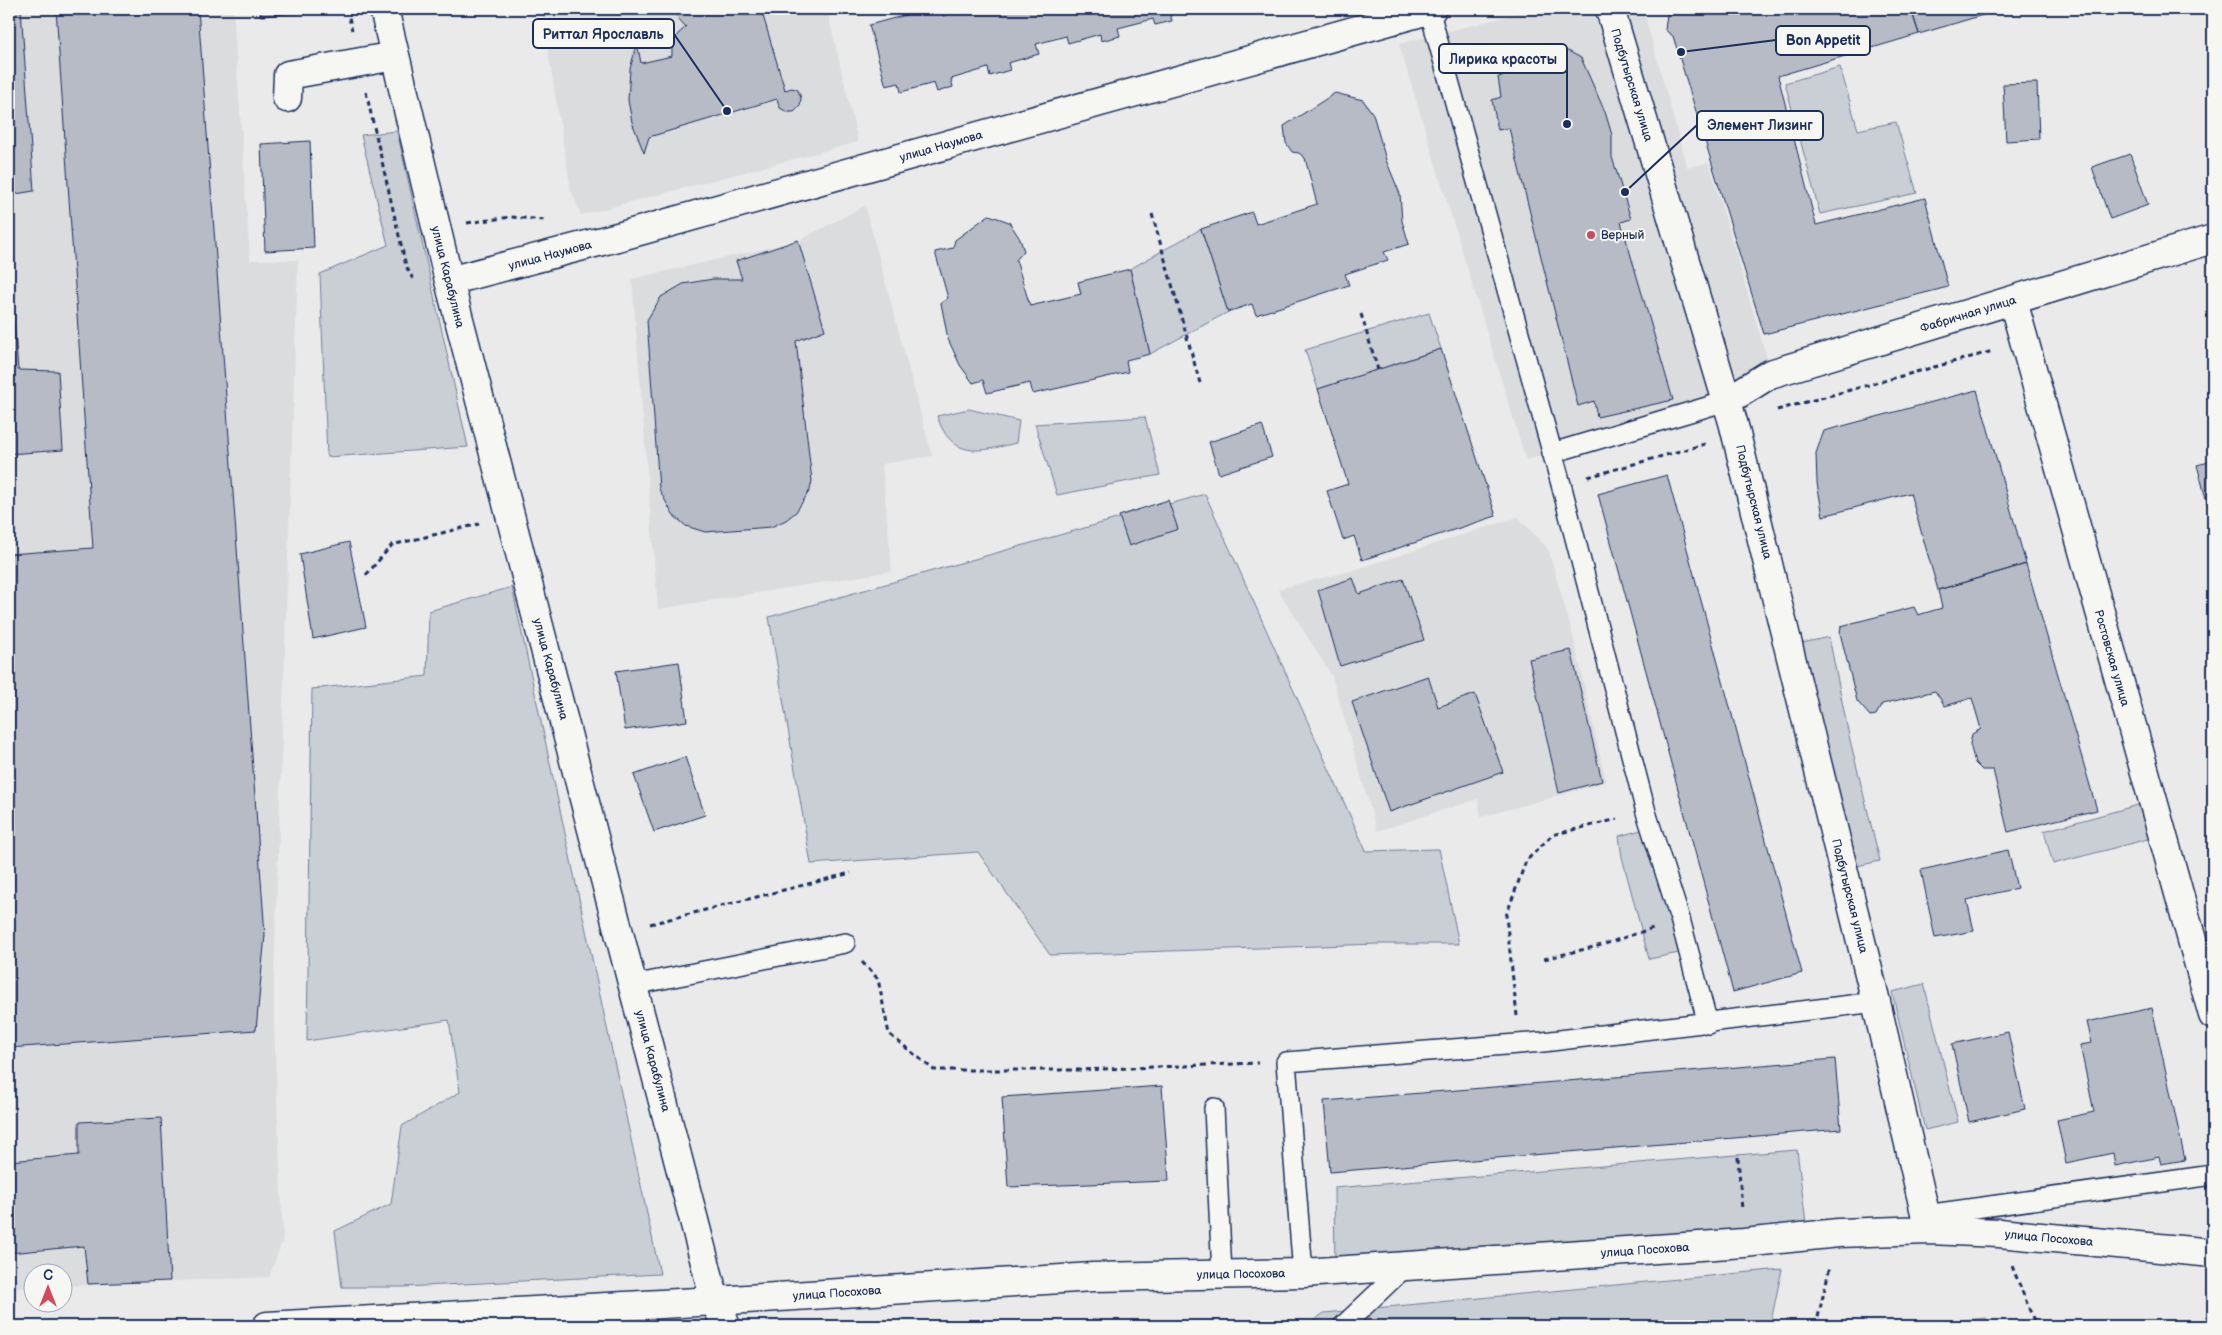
<svg xmlns="http://www.w3.org/2000/svg" width="2222" height="1335" font-family="'Balsamiq Sans',sans-serif">
	<style>
		.built { fill: #dadcde }
		.green { fill: #caced5; stroke: #727e9a }
		.building { fill: #b6bbc6; stroke: #1b2f5e }
		.lines { fill: none; stroke-linecap: round; stroke-linejoin: round }
		.service-casing { stroke: #1b2f5e; stroke-width: 22 }
		.minor-casing { stroke: #1b2f5e; stroke-width: 31 }
		.path { stroke: #1b2f5e; stroke-width: 3; stroke-dasharray: 5 4; stroke-linecap: butt }
		.service { stroke: #f6f6f2; stroke-width: 19 }
		.minor { stroke: #f6f6f2; stroke-width: 28 }
		.poi-dot { fill: #d1495b; stroke: #f6f6f2; stroke-width: 2 }
		.labels { text-anchor: middle; stroke-width: 4; stroke-linejoin: round; paint-order: stroke }
		.street-label { font-size: 12px; fill: #1b2f5e; stroke: #f6f6f2 }
		.poi-label { font-size: 12px; fill: #1b2f5e; stroke: #f6f6f2; text-anchor: start }
		.leader { fill: none; stroke: #1b2f5e; stroke-width: 2 }
		.callout-dot { fill: #1b2f5e; stroke: #f6f6f2; stroke-width: 2 }
		.callout { fill: #f6f6f2; stroke: #1b2f5e; stroke-width: 2 }
		.callout-label { font-size: 14px; text-anchor: middle; font-weight: bold; fill: #1b2f5e }
	</style>
	<rect width="100%" height="100%" fill="#e9eae9"/>
	<filter id="ink" filterUnits="userSpaceOnUse"><feTurbulence type="fractalNoise" baseFrequency=".02" numOctaves="2"/><feDisplacementMap in="SourceGraphic" scale="10" xChannelSelector="R" yChannelSelector="G"/><feConvolveMatrix kernelMatrix="1 2 1 2 8 2 1 2 1" color-interpolation-filters="sRGB"/></filter>
	<g filter="url(#ink)">
		<path class="built" d="M 9,9 L 233,9 L 250,260 L 298,260 L 274,973 L 274,1026 L 283,1239 L 269,1277 L 63,1286 L 62,1272 L 32,1272 L 32,1287 L 9,1288 Z
			M 541,9 L 827,9 L 858,142 L 581,215 L 571,190 Z
			M 1535,9 L 1643,9 L 1687,167 L 1709,163 L 1771,372 L 1727,401 L 1526,460 L 1399,44 Z
			M 865,206 L 932,456 L 882,464 L 892,571 L 658,609 L 632,279 L 798,241 Z
			M 1518,517 L 1548,549 L 1572,632 L 1606,782 L 1481,817 L 1478,799 L 1377,831 L 1332,676 L 1278,589 L 1351,571 Z"/>
		<path class="green" d="M 1840,67 L 1858,130 L 1896,122 L 1917,193 L 1820,214 L 1785,83 Z
			M 397,131 L 468,447 L 327,457 L 320,274 L 388,245 L 361,135 Z
			M 1201,229 L 1228,312 L 1150,354 L 1130,269 Z
			M 1429,313 L 1441,349 L 1318,389 L 1305,350 Z
			M 969,409 L 1019,421 L 1016,443 C 979,452 952,460 937,416 Z
			M 1145,417 L 1160,475 L 1057,495 L 1035,424 Z
			M 1205,494 L 1366,851 L 1439,849 L 1459,944 L 1378,944 L 1050,955 L 978,852 L 811,864 L 769,617 Z
			M 512,587 L 660,1274 L 404,1287 L 342,1287 L 335,1231 L 391,1204 L 402,1126 L 460,1092 L 449,1020 L 307,1041 L 312,689 L 427,676 L 429,611 Z
			M 1829,637 L 1849,736 L 1880,861 L 1857,866 L 1802,643 Z
			M 2152,801 L 2163,835 L 2053,864 L 2044,831 Z
			M 1649,828 L 1679,953 L 1649,959 L 1622,857 L 1619,836 Z
			M 1924,984 L 1958,1122 L 1925,1130 L 1892,992 Z
			M 1797,1150 L 1806,1224 L 1335,1265 L 1334,1188 Z
			M 1782,1269 L 1770,1326 L 1306,1326 L 1324,1313 Z
			M 1986,1318 L 1987,1326 L 1908,1326 Z"/>
		<path class="building" d="M 9,9 L 21,9 L 34,191 L 9,195 Z
			M 56,9 L 198,9 L 265,935 L 256,1030 L 9,1048 L 9,554 L 93,548 Z
			M 260,9 L 317,9 L 317,11 L 261,16 Z
			M 670,9 L 761,9 L 785,90 L 792,88 L 798,90 L 801,98 L 800,106 L 794,112 L 787,112 L 780,108 L 777,99 L 649,137 L 644,153 L 632,122 L 628,100 L 630,69 L 637,43 L 641,63 L 672,56 L 672,44 L 678,34 L 686,27 Z
			M 928,9 L 941,9 L 943,16 L 968,9 L 1189,9 L 1170,14 L 1172,21 L 1155,25 L 1153,19 L 1118,28 L 1120,36 L 1101,41 L 1100,34 L 1068,43 L 1066,36 L 1036,44 L 1039,54 L 1008,63 L 1010,70 L 990,76 L 988,68 L 951,79 L 953,87 L 937,92 L 934,83 L 901,92 L 899,83 L 886,86 L 869,25 Z
			M 1678,9 L 1690,12 L 1702,9 L 1911,9 L 1919,34 L 1778,76 L 1816,225 L 1925,198 L 1948,287 L 1764,334 L 1673,36 L 1665,30 L 1667,14 Z
			M 1911,9 L 2003,9 L 1919,34 Z
			M 1556,51 L 1568,51 L 1581,58 L 1605,112 L 1612,135 L 1612,157 L 1631,219 L 1621,222 L 1673,400 L 1597,417 L 1594,401 L 1578,406 L 1509,128 L 1498,130 L 1492,100 L 1501,97 L 1498,77 L 1535,70 L 1538,64 L 1547,56 Z
			M 2037,83 L 2039,139 L 2006,141 L 2003,84 Z
			M 1335,93 L 1363,100 L 1373,114 L 1386,160 L 1400,194 L 1402,221 L 1409,244 L 1384,252 L 1388,260 L 1345,274 L 1349,285 L 1256,315 L 1252,304 L 1228,312 L 1201,229 L 1252,212 L 1256,224 L 1317,204 L 1305,158 L 1299,153 L 1292,152 L 1286,143 L 1284,126 Z
			M 310,141 L 314,248 L 265,251 L 261,144 Z
			M 2130,154 L 2148,205 L 2110,219 L 2092,167 Z
			M 989,215 L 1009,222 L 1020,239 L 1024,251 L 1016,260 L 1030,306 L 1081,294 L 1078,282 L 1130,269 L 1150,354 L 1126,360 L 1128,372 L 1033,394 L 1030,383 L 987,393 L 983,380 L 973,383 L 960,365 L 948,339 L 941,303 L 948,298 L 935,252 L 953,248 L 955,240 Z
			M 798,240 L 825,330 L 796,341 L 812,481 L 810,490 L 796,512 L 786,520 L 771,527 L 705,532 L 686,526 L 673,515 L 659,489 L 647,320 L 661,297 L 683,284 L 713,279 L 742,279 L 736,261 Z
			M 9,257 L 18,370 L 58,371 L 63,450 L 9,454 Z
			M 1441,349 L 1496,516 L 1362,560 L 1354,536 L 1343,540 L 1327,491 L 1348,484 L 1318,389 Z
			M 1977,390 L 2026,564 L 1938,590 L 1910,493 L 1823,516 L 1817,483 L 1816,453 L 1824,431 Z
			M 1262,425 L 1272,457 L 1219,474 L 1209,442 Z
			M 2213,461 L 2213,525 L 2197,465 Z
			M 1667,475 L 1802,973 L 1733,992 L 1598,494 Z
			M 1168,500 L 1178,529 L 1129,546 L 1119,516 Z
			M 349,542 L 366,627 L 313,639 L 300,554 Z
			M 2026,564 L 2097,810 L 2008,832 L 1993,770 L 1982,770 L 1975,763 L 1970,744 L 1972,734 L 1981,729 L 1972,698 L 1945,706 L 1935,691 L 1882,704 L 1876,715 L 1870,716 L 1857,701 L 1840,633 L 1841,626 L 1914,607 L 1918,615 L 1942,608 L 1938,590 Z
			M 1353,578 L 1359,594 L 1403,579 L 1424,640 L 1340,666 L 1318,590 Z
			M 1571,650 L 1602,781 L 1559,793 L 1529,659 Z
			M 679,662 L 687,721 L 625,730 L 616,671 Z
			M 1428,676 L 1438,707 L 1475,694 L 1503,772 L 1389,812 L 1352,702 Z
			M 685,757 L 705,815 L 654,832 L 634,775 Z
			M 2008,850 L 2017,888 L 1967,900 L 1974,931 L 1935,938 L 1921,870 Z
			M 2152,1008 L 2185,1160 L 2161,1164 L 2159,1157 L 2115,1166 L 2113,1153 L 2066,1163 L 2057,1120 L 2094,1112 L 2080,1045 L 2092,1043 L 2087,1022 Z
			M 2008,1032 L 2025,1109 L 1969,1122 L 1952,1044 Z
			M 1835,1059 L 1841,1129 L 1330,1172 L 1324,1101 Z
			M 1162,1086 L 1169,1181 L 1008,1187 L 1002,1097 Z
			M 161,1118 L 170,1281 L 88,1284 L 84,1246 L 9,1253 L 9,1161 L 79,1155 L 79,1122 Z"/>
		<g class="lines">
			<defs>
				<path id="service" d="M 1429,9 L 1561,484 L 1646,812 L 1680,919 L 1708,1024
					M 1552,453 L 1727,401
					M 633,985 L 845,943
					M 1214,1108 L 1222,1274
					M 1925,1215 L 2213,1175
					M 1303,1273 L 1286,1062 L 1543,1042 L 1876,1002
					M 1343,1326 L 1406,1266"/>
				<path id="minor" d="M 384,9 L 449,281 L 715,1301 L 726,1326
					M 1610,9 L 1733,422 L 1876,1002 L 1929,1230
					M 287,98 L 288,75 L 395,56
					M 449,281 L 625,235 L 1432,9
					M 2013,301 L 2213,1015
					M 1727,401 L 1770,374 L 2213,239
					M 267,1326 L 715,1301 L 1093,1277 L 1303,1273 L 1744,1243 L 1838,1233 L 1929,1230 L 1999,1233 L 2213,1253"/>
			</defs>
			<use href="#service" class="service-casing"/>
			<use href="#minor" class="minor-casing"/>
			<path class="path" d="M 347,9 L 352,30
				M 366,92 L 406,266 L 413,279
				M 1152,214 L 1200,383
				M 467,223 L 511,217 L 545,220
				M 1361,314 L 1378,370
				M 1777,410 L 1993,351
				M 1588,477 L 1705,444
				M 366,575 L 392,545 L 479,524
				M 650,924 L 851,873
				M 1544,959 L 1602,945 L 1653,928
				M 862,962 L 878,979 L 889,1034 L 934,1070 L 1078,1070 L 1258,1063
				M 1517,1016 L 1506,916 L 1526,861 L 1552,835 L 1618,819
				M 1738,1157 L 1742,1210
				M 2012,1266 L 2036,1326
				M 1816,1326 L 1830,1266"/>
			<use href="#service" class="service"/>
			<use href="#minor" class="minor"/>
		</g>
	</g>
	<circle class="poi-dot" cx="1591" cy="235" r="5"/>
	<g class="labels">
		<g class="street-label">
			<text transform="translate(1632 85) rotate(73)" y="4">Подбутырская улица</text>
			<text transform="translate(941 146) rotate(-16)" y="4">улица Наумова</text>
			<text transform="translate(550 255) rotate(-15)" y="4">улица Наумова</text>
			<text transform="translate(448 277) rotate(76)" y="4">улица Карабулина</text>
			<text transform="translate(1968 314) rotate(-17)" y="4">Фабричная улица</text>
			<text transform="translate(1754 502) rotate(76)" y="4">Подбутырская улица</text>
			<text transform="translate(2112 658) rotate(74)" y="4">Ростовская улица</text>
			<text transform="translate(551 669) rotate(75)" y="4">улица Карабулина</text>
			<text transform="translate(1850 896) rotate(76)" y="4">Подбутырская улица</text>
			<text transform="translate(653 1061) rotate(75)" y="4">улица Карабулина</text>
			<text transform="translate(2049 1238) rotate(5)" y="4">улица Посохова</text>
			<text transform="translate(1645 1250) rotate(-4)" y="4">улица Посохова</text>
			<text transform="translate(1241 1274) rotate(-1)" y="4">улица Посохова</text>
			<text transform="translate(837 1293) rotate(-4)" y="4">улица Посохова</text>
		</g>
		<g class="poi-label">
			<text x="1601" y="239">Верный</text>
		</g>
	</g>
	<path class="leader" d="M727 111L674 34M1681 52L1776 40M1567 124L1567 59M1625 192L1697 125"/>
	<g class="callout-dot">
		<circle cx="727" cy="111" r="5"/>
		<circle cx="1681" cy="52" r="5"/>
		<circle cx="1567" cy="124" r="5"/>
		<circle cx="1625" cy="192" r="5"/>
	</g>
	<g class="callout">
		<rect x="533" y="19" width="141" height="29" rx="5"/>
		<rect x="1776" y="26" width="94" height="29" rx="5"/>
		<rect x="1439" y="44" width="128" height="29" rx="5"/>
		<rect x="1697" y="111" width="126" height="29" rx="5"/>
	</g>
	<g class="callout-label">
		<text x="603" y="39">Риттал Ярославль</text>
		<text x="1823" y="45">Bon Appetit</text>
		<text x="1503" y="64">Лирика красоты</text>
		<text x="1760" y="130">Элемент Лизинг</text>
	</g>
	<rect width="2222" height="1335" fill="none" stroke="#f6f6f2" stroke-width="30"/>
	<rect x="15" y="15" width="2192" height="1305" fill="none" stroke="#1b2f5e" stroke-width="2" filter="url(#ink)"/>
	<g transform="translate(48 1288)"><circle r="24" fill="#f6f6f2" stroke="#9ea6b7"/>
	<path d="M0-4L9 19L0 12L-9 19Z" fill="#d1495b"/>
	<text y="-8" font-size="14" font-weight="bold" text-anchor="middle" fill="#1b2f5e">С</text>
	</g>
</svg>
